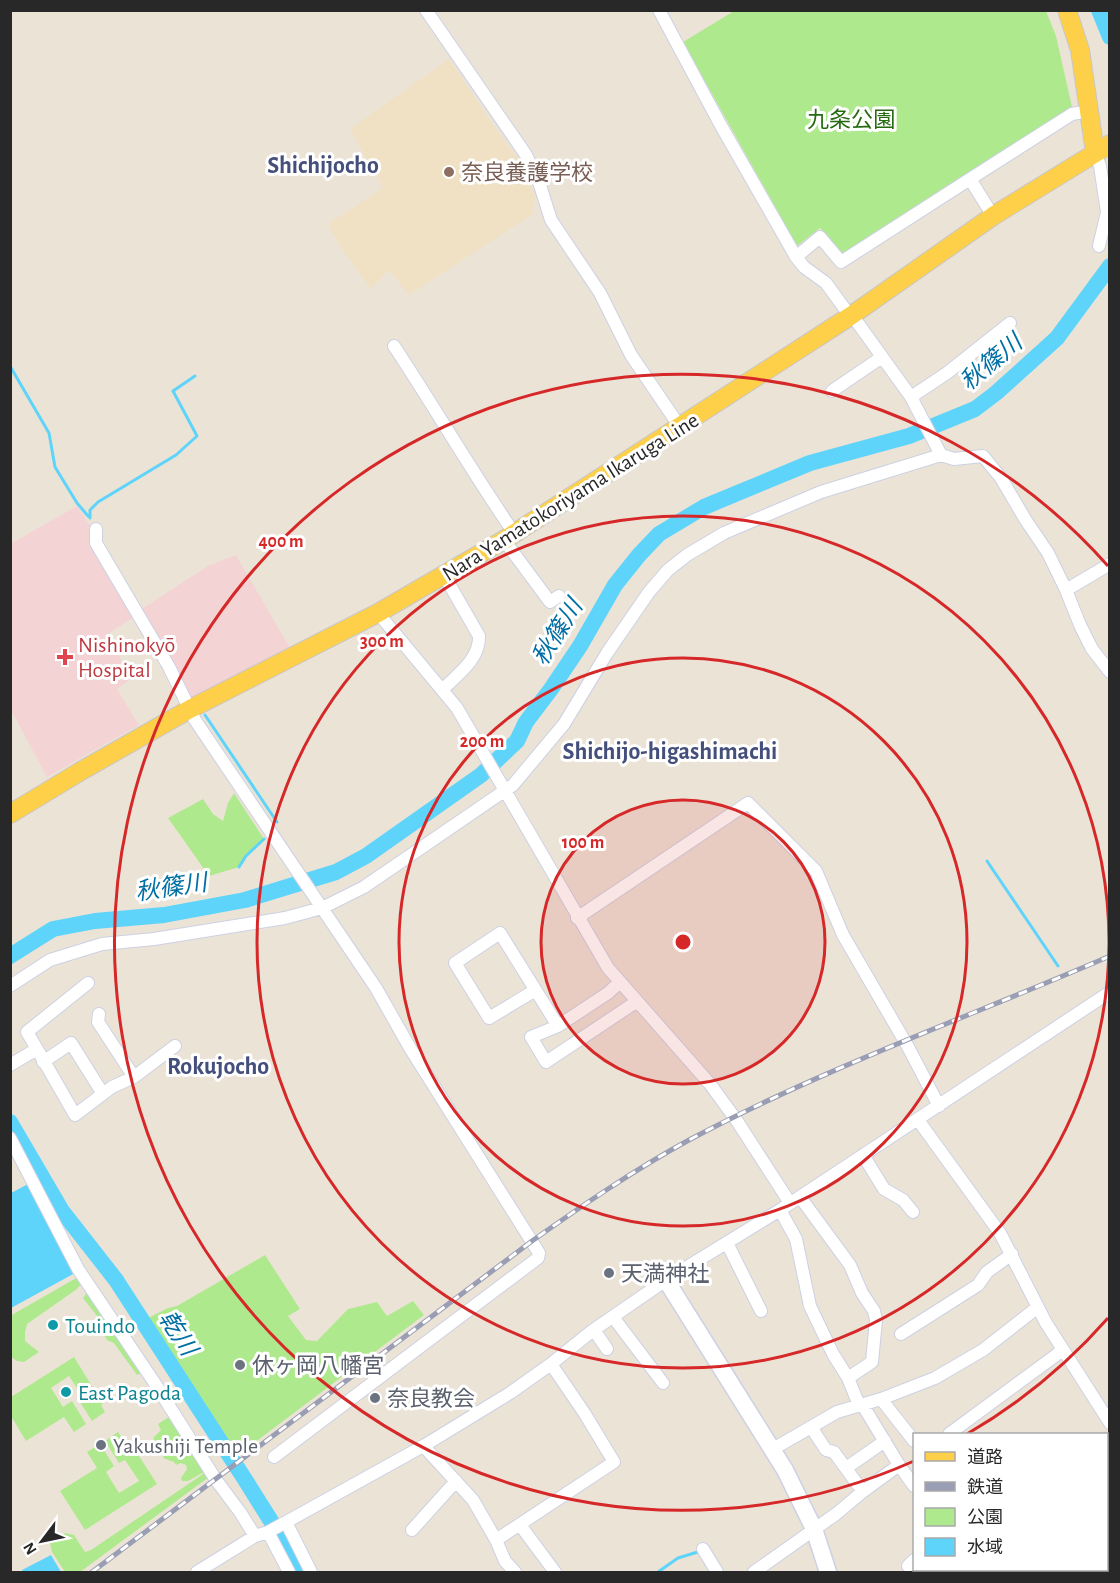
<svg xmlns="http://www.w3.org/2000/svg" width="1120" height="1583" font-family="'Alegreya Sans','Noto Sans JP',sans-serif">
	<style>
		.education { fill: #f0e1c4 }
		.medical { fill: #f4d3d5 }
		.green { fill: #afe98d }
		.water { fill: #5ed4fa }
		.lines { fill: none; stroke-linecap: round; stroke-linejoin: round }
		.stream { stroke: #5ed4fa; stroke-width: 3 }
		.river { stroke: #5ed4fa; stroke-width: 16 }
		.street-casing { stroke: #ccd1e3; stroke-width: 14 }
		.secondary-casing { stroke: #ccd1e3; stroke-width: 19 }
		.primary-casing { stroke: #c7c7c7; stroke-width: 20 }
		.street { stroke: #fff; stroke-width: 12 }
		.secondary { stroke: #fff; stroke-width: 16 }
		.primary { stroke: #fed04a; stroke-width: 18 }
		.rail-casing { stroke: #9a9eb4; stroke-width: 5 }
		.rail { stroke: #fff; stroke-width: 3; stroke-dasharray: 9; stroke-linecap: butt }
		.ring { fill: none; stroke: #d62828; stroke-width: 3 }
		.education-dot { fill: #8d6e63; stroke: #fff; stroke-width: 2 }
		.health-dot { fill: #e0444e; stroke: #fff; stroke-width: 2 }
		.worship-dot { fill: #6b7280; stroke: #fff; stroke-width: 2 }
		.culture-dot { fill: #0f9aa8; stroke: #fff; stroke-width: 2 }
		.labels { text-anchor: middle; stroke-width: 6; stroke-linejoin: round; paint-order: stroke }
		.park-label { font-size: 22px; fill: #266a12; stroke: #fff }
		.education-label { font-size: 22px; fill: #785e54; stroke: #fff; text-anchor: start }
		.street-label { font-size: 22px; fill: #282828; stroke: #fff }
		.health-label { font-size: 22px; fill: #be3a42; stroke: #fff; text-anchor: start }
		.worship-label { font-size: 22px; fill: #5b616d; stroke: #fff; text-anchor: start }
		.culture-label { font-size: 22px; fill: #0d838f; stroke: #fff; text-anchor: start }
		.neighbourhood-label { font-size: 24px; font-weight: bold; fill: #444f7c; stroke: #fff }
		.water-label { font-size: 24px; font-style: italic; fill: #006fa3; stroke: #fff }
		.centre { fill: #d62828; stroke: #fff; stroke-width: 3 }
		.ring-label { font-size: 18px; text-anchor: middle; font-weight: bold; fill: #d62828; stroke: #fff; stroke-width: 6; stroke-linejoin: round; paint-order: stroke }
	</style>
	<rect width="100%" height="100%" fill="#ece3d7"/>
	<path class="education" d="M 449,59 L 494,127 L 517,157 L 535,195 L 533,214 L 409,295 L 389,270 L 371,289 L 340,246 L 328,224 L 383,188 L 350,129 Z"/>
	<path class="medical" d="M 77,506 L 91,527 L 92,543 L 102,565 L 134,617 L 106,635 L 132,678 L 117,689 L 139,725 L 47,777 L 11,710 L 10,544 Z
		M 236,555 L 290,648 L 186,700 L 137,612 L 208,566 Z"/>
	<path class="green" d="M 734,11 L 1046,11 L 1056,36 L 1072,107 L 843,254 L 820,228 L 797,246 L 683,42 Z
		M 234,793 L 264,839 L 246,856 L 239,867 L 209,876 L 168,818 L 203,799 L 213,814 L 223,821 L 228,803 Z
		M 265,1255 L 300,1309 L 288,1316 L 306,1340 L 317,1341 L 348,1309 L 377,1302 L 387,1316 L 413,1301 L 424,1315 L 238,1455 L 148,1318 L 168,1308 L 177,1306 Z
		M 78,1277 L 82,1283 L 77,1289 L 27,1324 L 25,1332 L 25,1341 L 39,1352 L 24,1362 L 17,1361 L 11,1357 L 10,1316 Z
		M 88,1291 L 144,1372 L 137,1375 L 114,1343 L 107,1340 L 104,1335 L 104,1325 L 83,1298 Z
		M 74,1357 L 103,1404 L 101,1405 L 105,1412 L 92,1421 L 78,1399 L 82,1396 L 69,1376 L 51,1388 L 63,1407 L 72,1401 L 86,1424 L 74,1432 L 64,1417 L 26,1441 L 11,1416 L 11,1397 Z
		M 172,1415 L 206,1471 L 188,1481 L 182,1481 L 181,1478 L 187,1469 L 186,1465 L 181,1463 L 176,1465 L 174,1462 L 163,1458 L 166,1449 L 163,1444 L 158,1446 L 153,1443 L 154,1437 L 161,1430 L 158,1424 Z
		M 118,1432 L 124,1441 L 128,1439 L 157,1484 L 85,1530 L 60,1491 L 97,1468 L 87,1452 L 100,1444 L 114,1466 L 106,1472 L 119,1493 L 139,1481 L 125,1460 L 119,1463 L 105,1441 Z
		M 206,1472 L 209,1477 L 80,1572 L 65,1572 L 52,1552 L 50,1543 L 65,1533 L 74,1535 L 85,1552 L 91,1550 Z"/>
	<path class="water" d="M 30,1183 L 75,1273 L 11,1308 L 11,1193 Z
		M 51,1555 L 61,1572 L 23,1572 L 22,1570 Z"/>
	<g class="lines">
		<path class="stream" d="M 10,366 L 49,433 L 55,467 L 77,503 L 88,516
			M 90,518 L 90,510 L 98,502 L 176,455 L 197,436 L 173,391 L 195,376
			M 205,715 L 277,822
			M 987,861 L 1058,966
			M 239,867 L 246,856 L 264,839
			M 658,1572 L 678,1558 L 701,1551"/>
		<path class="river" d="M 1099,10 L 1110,37
			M 10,956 L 53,929 L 95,921 L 164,915 L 245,900 L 336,872 L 366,856 L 481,775 L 517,741 L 526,722 L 551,689 L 580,646 L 615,585 L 639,555 L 659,534 L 704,507 L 810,463 L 909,436 L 975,409 L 996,393 L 1057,338 L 1110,266
			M 10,1122 L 62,1211 L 116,1280 L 244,1478 L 303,1572"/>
		<defs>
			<path id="street" d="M 426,10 L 526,155 L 539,182 L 551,220 L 600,293 L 631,355 L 680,427
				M 659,10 L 720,124 L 796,257 L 804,267 L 826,283 L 850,316
				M 1095,152 L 1100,166 L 1107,212 L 1099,246
				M 970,179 L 1072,114 L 1089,111
				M 796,257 L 820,237 L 841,262 L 970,179 L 993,216
				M 852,315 L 911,397 L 941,455 L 954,459 L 983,456 L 1001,478 L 1025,519 L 1048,553 L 1066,590 L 1080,625 L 1092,649 L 1110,672
				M 394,346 C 435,408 472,472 514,533
				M 832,391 L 882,357
				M 911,397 L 947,373 L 1010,323
				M 96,529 L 96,543 L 169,667 L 195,720 L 376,988 L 410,1048 L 539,1253 L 538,1258 L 274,1457
				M 504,540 L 550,602 L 559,596
				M 1066,590 L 1110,564
				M 378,613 L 457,708 L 608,968 L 710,1084 L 737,1121 L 790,1203
				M 443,689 C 458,674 480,659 479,636 L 444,575
				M 577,918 L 748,803 L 816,871 L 843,935 L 907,1045 L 939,1106
				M 10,986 L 50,960 L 102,944 L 154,939 L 285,918 L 322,908 L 364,887 L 513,785 L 564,724 L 607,653 L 649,592 L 668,570 L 687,555 L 724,533 L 821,492 L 941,455
				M 534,991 L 489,1018 L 455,963 L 500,933 L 558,1026 L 608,993 L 620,982
				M 99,1014 L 98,1022 L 134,1077
				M 558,1026 L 531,1037 L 546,1062 L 636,1002
				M 37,1049 L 75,1115 L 112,1087 L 134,1077 L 175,1046
				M 43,1062 L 71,1043 L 103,1094
				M 10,1065 L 37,1049 L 27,1032 L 88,983
				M 918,1120 L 1000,1233 L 1046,1323 L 1110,1423
				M 10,1138 L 78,1269 L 154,1382 L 216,1480 L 240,1512 L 255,1536
				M 863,1155 L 884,1189 L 903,1200 L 913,1212
				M 800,1197 L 850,1265 L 862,1293 L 874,1311 L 876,1320 L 872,1362 L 848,1378
				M 780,1210 L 796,1239 L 810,1306 L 833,1354 L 848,1378 L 859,1405
				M 727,1243 L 761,1311
				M 613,1317 L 663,1383
				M 594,1330 L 607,1349
				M 901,1334 L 978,1285 L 987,1272 L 1012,1254
				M 881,1399 L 914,1441
				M 862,1404 L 899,1465 L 914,1486
				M 811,1427 L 826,1450 L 834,1452 L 858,1485
				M 949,1434 L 1063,1350
				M 425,1445 L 428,1451 L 473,1500 L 496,1540 L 614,1462 L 585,1414 L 551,1364
				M 773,1449 L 837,1412 L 881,1399 L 935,1378 L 983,1350 L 1038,1307
				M 846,1468 L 885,1441
				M 286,1522 L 311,1572
				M 520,1525 L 555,1572
				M 412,1530 L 456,1481
				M 268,1532 L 289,1572
				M 496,1540 L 505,1561 L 515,1572
				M 703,1549 L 717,1572
				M 908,1566 L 914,1560
				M 197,1572 L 255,1536 L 268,1532 L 425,1445 L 510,1393 L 551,1364 L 592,1331 L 666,1280 L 780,1210 L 1110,992
				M 754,1572 L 836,1514 L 861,1493 L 899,1465"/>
			<path id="secondary" d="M 666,1280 L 785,1470 L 814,1529 L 828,1572"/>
			<path id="primary" d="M 1067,10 L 1080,50 L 1095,152
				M 10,814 L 81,771 L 190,709 L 378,613 L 504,540 L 852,315 L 993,216 L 1110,144"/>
		</defs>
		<use href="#street" class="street-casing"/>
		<use href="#secondary" class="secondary-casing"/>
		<use href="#primary" class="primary-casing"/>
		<use href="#street" class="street"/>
		<use href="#secondary" class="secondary"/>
		<use href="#primary" class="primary"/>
		<defs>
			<path id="rail" d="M 92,1572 L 532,1241 C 583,1205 634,1170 689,1140 C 824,1068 969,1017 1110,956"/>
		</defs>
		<use href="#rail" class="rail-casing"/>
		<use href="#rail" class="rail"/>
	</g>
	<circle cx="683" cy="942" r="142" fill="#d62828" fill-opacity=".12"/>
	<g class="ring">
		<circle cx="683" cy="942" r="142"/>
		<circle cx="683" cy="942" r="284"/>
		<circle cx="683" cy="942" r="426"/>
		<path d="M1108 1318A568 568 0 0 1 967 1434M914 1461A568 568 0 1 1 1108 566"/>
	</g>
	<circle class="education-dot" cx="449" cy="172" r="6"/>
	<path class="health-dot" d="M62 648h6v6h6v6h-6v6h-6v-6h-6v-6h6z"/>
	<g class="worship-dot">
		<circle cx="609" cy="1273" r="6"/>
		<circle cx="240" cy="1365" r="6"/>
		<circle cx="375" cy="1398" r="6"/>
		<circle cx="101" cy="1445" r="6"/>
	</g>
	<g class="culture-dot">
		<circle cx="53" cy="1325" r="6"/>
		<circle cx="66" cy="1392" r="6"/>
	</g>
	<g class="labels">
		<g class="park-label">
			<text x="851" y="127">九条公園</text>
		</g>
		<g class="education-label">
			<text x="461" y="180">奈良養護学校</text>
		</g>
		<g class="street-label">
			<text transform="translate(570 496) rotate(-32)" y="8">Nara Yamatokoriyama Ikaruga Line</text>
		</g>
		<g class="health-label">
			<text x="78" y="652">Nishinokyō<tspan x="78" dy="25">Hospital</tspan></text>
		</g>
		<g class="worship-label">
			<text x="621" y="1281">天満神社</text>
			<text x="252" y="1373">休ヶ岡八幡宮</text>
			<text x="387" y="1406">奈良教会</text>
			<text x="113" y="1453">Yakushiji Temple</text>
		</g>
		<g class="culture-label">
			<text x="65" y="1333">Touindo</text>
			<text x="78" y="1400">East Pagoda</text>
		</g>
		<g class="neighbourhood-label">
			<text x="323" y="173">Shichijocho</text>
			<text x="670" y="759">Shichijo-higashimachi</text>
			<text x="218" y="1074">Rokujocho</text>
		</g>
		<g class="water-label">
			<text transform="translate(991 362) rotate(-40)" y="8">秋篠川</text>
			<text transform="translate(557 632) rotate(-58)" y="8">秋篠川</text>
			<text transform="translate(171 887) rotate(-8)" y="8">秋篠川</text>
			<text transform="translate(178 1333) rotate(57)" y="8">乾川</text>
		</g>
	</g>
	<circle cx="683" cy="942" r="9" class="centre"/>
	<g class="ring-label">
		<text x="281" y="547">400 m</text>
		<text x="382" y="647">300 m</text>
		<text x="482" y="747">200 m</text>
		<text x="583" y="848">100 m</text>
	</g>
	<rect width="1120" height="1583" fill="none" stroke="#282828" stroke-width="24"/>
	<rect x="913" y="1433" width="195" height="138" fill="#ffffff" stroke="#a9a9a9" stroke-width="1.5"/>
	<rect x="925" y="1452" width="30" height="9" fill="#fed04a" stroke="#a9a9a9" stroke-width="1.5"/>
	<text x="967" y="1463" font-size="18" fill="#282828">道路</text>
	<rect x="925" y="1482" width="30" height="9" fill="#9a9eb4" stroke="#a9a9a9" stroke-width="1.5"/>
	<text x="967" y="1493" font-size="18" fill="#282828">鉄道</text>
	<rect x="925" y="1508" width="30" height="18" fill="#afe98d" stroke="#a9a9a9" stroke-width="1.5"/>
	<text x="967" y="1523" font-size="18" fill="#282828">公園</text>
	<rect x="925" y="1538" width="30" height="18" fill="#5ed4fa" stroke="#a9a9a9" stroke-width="1.5"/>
	<text x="967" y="1553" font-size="18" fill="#282828">水域</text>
	<g transform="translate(42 1541) rotate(238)" stroke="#ffffff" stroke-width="4.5" paint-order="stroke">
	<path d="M0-4.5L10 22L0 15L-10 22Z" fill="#282828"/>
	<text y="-9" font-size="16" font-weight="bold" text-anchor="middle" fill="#282828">N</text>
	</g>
</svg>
